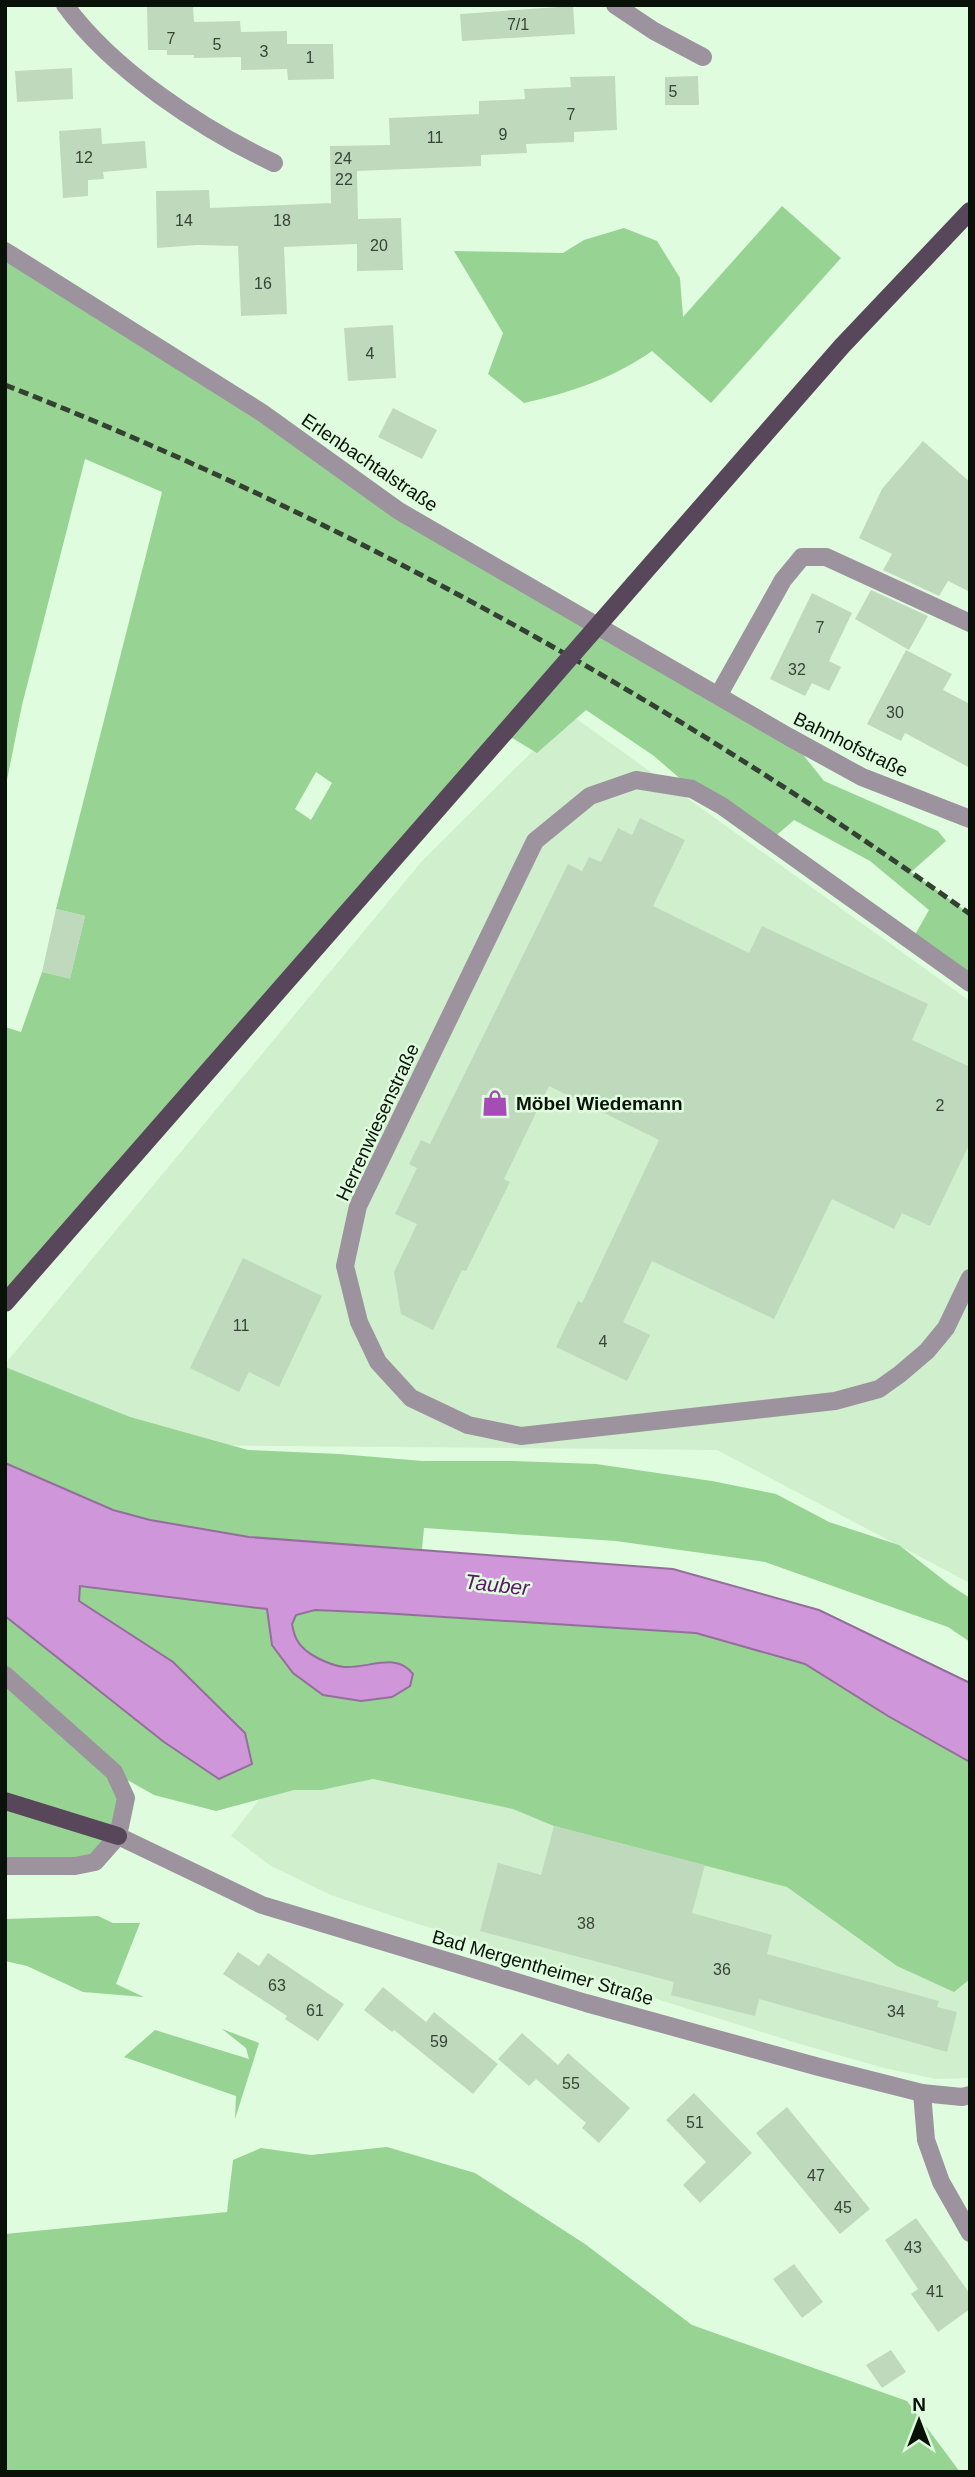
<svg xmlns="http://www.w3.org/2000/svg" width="975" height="2477" font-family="Helvetica,sans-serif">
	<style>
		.built { fill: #d0efcd }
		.green { fill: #97d393; fill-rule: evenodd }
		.water { fill: #cf97da; stroke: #946f9b; stroke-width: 2 }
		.building { fill: #bfd9bd }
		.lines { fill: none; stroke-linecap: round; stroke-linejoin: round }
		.service { stroke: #9d939f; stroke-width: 18 }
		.minor { stroke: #9d939f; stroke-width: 18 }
		.primary { stroke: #58465b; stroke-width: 18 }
		.rail { stroke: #334032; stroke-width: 5; stroke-dasharray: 10 5; stroke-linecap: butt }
		.primary-bridge { stroke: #58465b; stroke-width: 18 }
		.labels { text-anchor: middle; stroke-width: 5; stroke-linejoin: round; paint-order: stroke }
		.number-label { font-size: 16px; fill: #364435 }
		.street-label { font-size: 19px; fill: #091208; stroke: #e0fcde }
		.poi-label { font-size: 19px; font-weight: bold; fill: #091208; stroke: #e0fcde; text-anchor: start }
		.water-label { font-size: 21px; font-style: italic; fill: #5b1767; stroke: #e0fcde }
	</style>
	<rect width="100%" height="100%" fill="#e0fcde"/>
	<path class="built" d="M 570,714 L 970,1001 L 970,1583 L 717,1450 L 183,1445 L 5,1383 L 5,1364 L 422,861 Z
		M 352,1771 L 691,1841 L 960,1955 L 970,1985 L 970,2078 L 936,2079 L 884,2068 L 800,2044 L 396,1917 L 331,1895 L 271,1866 L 231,1836 L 259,1800 L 308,1777 Z"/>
	<path class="green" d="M 782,206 L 841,258 L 711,403 L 652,351 C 614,378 569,393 524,403 L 488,374 L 503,333 L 454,251 L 563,253 L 584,240 L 624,228 L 657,241 L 680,278 L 683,317 Z
		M 5,251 L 399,511 L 789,737 L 824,781 L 938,831 L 946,841 L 911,872 L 970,914 L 970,983 L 912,940 L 929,910 L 870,861 L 794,820 L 771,840 L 692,789 L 654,756 L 586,710 L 537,753 L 504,733 L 5,1303 L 5,1027 L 21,1032 L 42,972 L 70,978 L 85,916 L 56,909 L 162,492 L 85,459 L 22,705 L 5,790 ZM 316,772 L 332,783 L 311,820 L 295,809 Z
		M 5,1367 L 130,1417 L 248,1450 L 339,1454 L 423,1461 L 513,1461 L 596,1464 L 712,1481 L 776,1494 L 829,1522 L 899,1545 L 950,1585 L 970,1598 L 970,1642 L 948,1627 L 765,1562 L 616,1541 L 424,1528 L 422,1549 C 331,1543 239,1541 150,1520 C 99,1509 52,1483 5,1463 Z
		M 5,1537 L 120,1574 L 128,1592 L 268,1609 L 382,1613 L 696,1633 L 805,1664 L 888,1716 L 970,1762 L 970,1979 L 954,1992 L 897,1966 L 787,1887 L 554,1826 L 513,1809 L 373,1779 L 321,1790 L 294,1790 L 216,1811 L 154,1795 L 115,1773 L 126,1798 L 95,1862 L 5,1866 Z
		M 98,1916 L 113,1923 L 140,1923 L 116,1984 L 144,1997 L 83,1992 L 27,1966 L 5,1961 L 5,1919 Z
		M 222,2029 L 259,2043 L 235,2119 L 236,2096 L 124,2057 L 155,2030 L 249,2059 L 246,2048 Z
		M 387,2147 L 475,2173 L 585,2244 L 692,2325 L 907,2401 L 960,2472 L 5,2472 L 5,2234 L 227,2212 L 233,2160 L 261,2148 L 311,2155 Z"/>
	<path class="water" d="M 5,1463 L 113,1510 L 150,1520 L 249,1537 L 673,1569 L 819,1610 L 970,1683 L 970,1762 L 888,1716 L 805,1664 L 696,1633 L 382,1613 L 315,1610 L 296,1615 L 292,1624 C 293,1629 294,1635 297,1640 C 304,1654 329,1665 344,1667 C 368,1669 396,1651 413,1674 L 410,1686 L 392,1697 L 361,1701 L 323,1695 L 293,1673 L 272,1645 L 267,1609 L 80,1586 L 79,1601 L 173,1662 L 245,1733 L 252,1764 L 219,1779 L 164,1742 L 5,1616 Z"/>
	<path class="building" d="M 147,6 L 193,6 L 194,22 L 240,21 L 241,32 L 287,31 L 287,44 L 333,44 L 334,79 L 288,80 L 287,69 L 241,70 L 241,57 L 194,58 L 194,55 L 167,55 L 167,50 L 148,50 Z
		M 573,6 L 575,34 L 462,41 L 460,14 Z
		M 72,68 L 73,99 L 17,102 L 15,71 Z
		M 615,76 L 617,130 L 574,132 L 574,142 L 526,144 L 527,153 L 481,155 L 481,166 L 357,171 L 358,219 L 401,218 L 403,270 L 357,271 L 357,244 L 284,247 L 287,314 L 241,316 L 238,246 L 197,245 L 157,248 L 156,191 L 209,190 L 210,208 L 331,203 L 330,146 L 390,145 L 389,118 L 479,114 L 479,101 L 525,99 L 524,89 L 571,87 L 570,77 Z
		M 698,76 L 699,105 L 665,105 L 665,77 Z
		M 101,128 L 102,144 L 145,141 L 147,168 L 103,172 L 104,179 L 88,180 L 88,196 L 63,198 L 59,131 Z
		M 393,325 L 396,378 L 348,381 L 344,328 Z
		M 393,408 L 437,430 L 422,459 L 378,437 Z
		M 923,441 L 970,482 L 970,592 L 948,581 L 939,596 L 883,570 L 892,554 L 859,538 L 882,489 Z
		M 871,590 L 928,616 L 909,650 L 855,619 Z
		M 812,593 L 852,613 L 829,661 L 841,667 L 829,691 L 812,683 L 805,696 L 770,679 Z
		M 906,650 L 952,674 L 943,690 L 970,704 L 970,768 L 905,733 L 901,741 L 867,724 Z
		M 640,818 L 685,840 L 653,906 L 749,953 L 762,926 L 928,1004 L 912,1040 L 970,1067 L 970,1143 L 930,1226 L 902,1213 L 894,1229 L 832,1199 L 774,1319 L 652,1261 L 623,1322 L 650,1335 L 627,1381 L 556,1347 L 578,1301 L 582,1303 L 659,1140 L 549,1086 L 504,1179 L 510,1182 L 466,1271 L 462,1270 L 433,1330 L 401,1314 L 394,1272 L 417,1224 L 395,1214 L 417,1168 L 409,1164 L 421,1140 L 430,1144 L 568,864 L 582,871 L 589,857 L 601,862 L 618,828 L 632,835 Z
		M 56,909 L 85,916 L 70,979 L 42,972 Z
		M 243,1258 L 322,1296 L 279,1387 L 249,1372 L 239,1392 L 190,1368 Z
		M 554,1826 L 705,1865 L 692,1913 L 772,1935 L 767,1954 L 939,2001 L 937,2007 L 957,2012 L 947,2052 L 759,1999 L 755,2016 L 671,1995 L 674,1982 L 480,1931 L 498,1863 L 541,1875 Z
		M 238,1952 L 259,1966 L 268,1953 L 344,2004 L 318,2041 L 285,2019 L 287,2016 L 223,1974 Z
		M 383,1987 L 426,2022 L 434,2012 L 498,2064 L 473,2094 L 394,2030 L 392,2032 L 364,2010 Z
		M 522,2033 L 558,2065 L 568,2053 L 630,2108 L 599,2143 L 582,2128 L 586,2123 L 536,2079 L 529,2086 L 498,2059 Z
		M 694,2093 L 752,2153 L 700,2203 L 683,2185 L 706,2162 L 666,2120 Z
		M 787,2107 L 870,2209 L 840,2234 L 756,2133 Z
		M 916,2218 L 970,2294 L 970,2309 L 938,2332 L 911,2294 L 918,2289 L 885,2240 Z
		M 794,2264 L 823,2302 L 802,2318 L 773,2279 Z
		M 891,2350 L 906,2372 L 882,2388 L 866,2365 Z"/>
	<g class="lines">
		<path class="service" d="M 922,2093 L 926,2140 L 941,2182 L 970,2233"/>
		<path class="minor" d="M 65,5 C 112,70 202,129 274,163
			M 615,5 L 654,31 L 703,57
			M 5,251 L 261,412 L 399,511 L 789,737 L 862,777 L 970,819
			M 718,696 L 783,580 L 802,557 L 826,557 L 970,623
			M 970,983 L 722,806 L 692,789 L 636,780 L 590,796 L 535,841 L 358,1206 L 345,1266 L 359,1322 L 378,1362 L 411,1398 L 468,1425 L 521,1436 L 835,1401 L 879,1389 L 900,1374 L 927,1351 L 946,1328 L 970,1278
			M 5,1675 L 114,1772 L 126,1798 L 118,1836 L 95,1862 L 75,1866 L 5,1866
			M 118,1836 L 262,1905 L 586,2003 L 819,2067 L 922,2093 L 962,2097 L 970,2095"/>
		<path class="primary" d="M 634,584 L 842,346 L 970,211
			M 5,1303 L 505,732
			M 5,1801 L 118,1836"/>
		<path class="rail" d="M 5,385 C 348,519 671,700 970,914"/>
		<path class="primary-bridge" d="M 505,732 L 634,584"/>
	</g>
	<defs>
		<symbol id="shop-bare" viewBox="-9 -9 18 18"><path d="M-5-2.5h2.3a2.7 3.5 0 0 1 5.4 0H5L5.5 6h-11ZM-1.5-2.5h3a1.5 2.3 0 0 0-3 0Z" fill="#a64cb7" stroke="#e0fcde" stroke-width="2.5" paint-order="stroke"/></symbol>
	</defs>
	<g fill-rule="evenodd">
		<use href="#shop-bare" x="476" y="1084" width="38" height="38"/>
	</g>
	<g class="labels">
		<g class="number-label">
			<text x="518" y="30">7/1</text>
			<text x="171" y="44">7</text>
			<text x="217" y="50">5</text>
			<text x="264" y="57">3</text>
			<text x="310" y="63">1</text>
			<text x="673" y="97">5</text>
			<text x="571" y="120">7</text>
			<text x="503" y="140">9</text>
			<text x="435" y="143">11</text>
			<text x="84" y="163">12</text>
			<text x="343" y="164">24</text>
			<text x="344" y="185">22</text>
			<text x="184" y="226">14</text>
			<text x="282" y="226">18</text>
			<text x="379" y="251">20</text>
			<text x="263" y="289">16</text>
			<text x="370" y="359">4</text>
			<text x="820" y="633">7</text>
			<text x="797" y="675">32</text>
			<text x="895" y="718">30</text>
			<text x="940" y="1111">2</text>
			<text x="241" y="1331">11</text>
			<text x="603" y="1347">4</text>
			<text x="586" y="1929">38</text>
			<text x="722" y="1975">36</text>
			<text x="277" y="1991">63</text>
			<text x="315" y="2016">61</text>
			<text x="896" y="2017">34</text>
			<text x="439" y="2047">59</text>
			<text x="571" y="2089">55</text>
			<text x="695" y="2128">51</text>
			<text x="816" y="2181">47</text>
			<text x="843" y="2213">45</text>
			<text x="913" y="2253">43</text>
			<text x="935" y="2297">41</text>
		</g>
		<g class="street-label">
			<text transform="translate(370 462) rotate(34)" y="7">Erlenbachtalstraße</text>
			<text transform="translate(851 744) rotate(26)" y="7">Bahnhofstraße</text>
			<text transform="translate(377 1122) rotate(-65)" y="7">Herrenwiesenstraße</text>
			<text transform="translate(543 1967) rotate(16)" y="7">Bad Mergentheimer Straße</text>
		</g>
		<g class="poi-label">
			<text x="516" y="1110">Möbel Wiedemann</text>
		</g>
		<g class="water-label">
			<text transform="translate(497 1585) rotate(6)" y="7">Tauber</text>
		</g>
	</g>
	<rect width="975" height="2477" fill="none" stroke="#091208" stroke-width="14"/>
	<g transform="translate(919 2421)" stroke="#e0fcde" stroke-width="5" paint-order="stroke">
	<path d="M0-5L12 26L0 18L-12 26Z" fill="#091208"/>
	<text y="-10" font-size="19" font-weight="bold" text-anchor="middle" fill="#091208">N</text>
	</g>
</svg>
